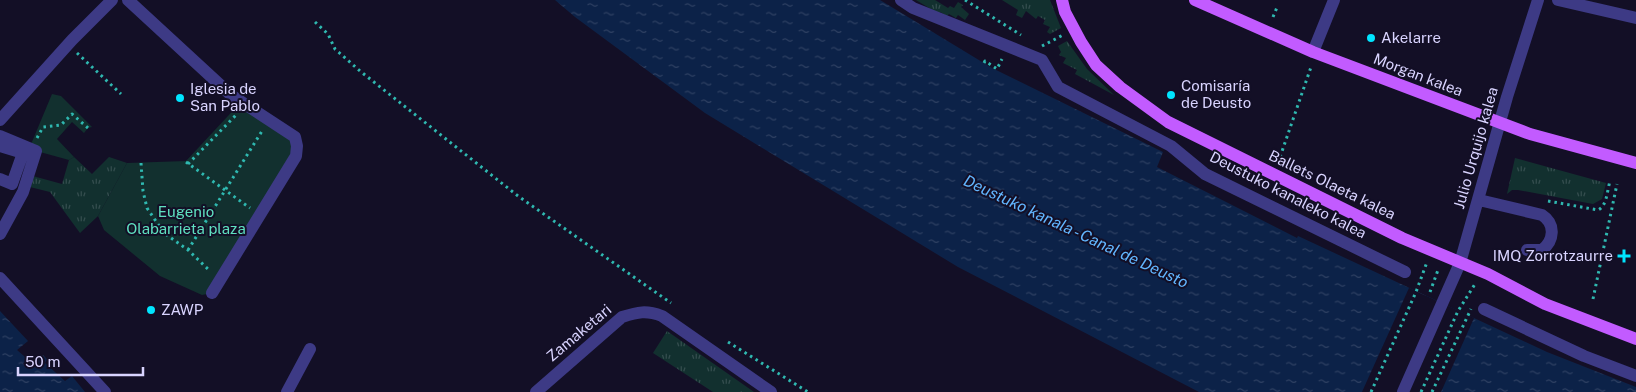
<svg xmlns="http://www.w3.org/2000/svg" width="1636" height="392" font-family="'Public Sans',sans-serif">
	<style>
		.grass { fill: url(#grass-tufts) }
		.green { fill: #12302f }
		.water { fill: url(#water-ripples) }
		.pier { fill: #130f26 }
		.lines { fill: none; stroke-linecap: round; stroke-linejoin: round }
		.path { stroke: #2fb8b0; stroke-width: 3; stroke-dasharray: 2.5 4; stroke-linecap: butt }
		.minor { stroke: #3d3a85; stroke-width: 12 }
		.major { stroke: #c25bff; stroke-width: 12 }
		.poi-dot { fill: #00e5ff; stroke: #130f26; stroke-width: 2 }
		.labels { text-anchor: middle; stroke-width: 4; stroke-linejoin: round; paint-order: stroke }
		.poi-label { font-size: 15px; fill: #d9d4ff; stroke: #130f26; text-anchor: start }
		.street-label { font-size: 15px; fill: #d9d4ff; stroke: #130f26 }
		.park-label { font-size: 15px; fill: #5fe0c0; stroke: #130f26 }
		.water-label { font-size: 16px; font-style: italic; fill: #62b6ff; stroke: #130f26 }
	</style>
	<defs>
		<pattern id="grass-tufts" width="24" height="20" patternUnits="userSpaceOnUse" patternTransform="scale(1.25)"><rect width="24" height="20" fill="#12302f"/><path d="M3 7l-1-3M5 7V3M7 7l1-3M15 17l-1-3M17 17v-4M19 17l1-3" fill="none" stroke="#344d4e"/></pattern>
		<pattern id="water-ripples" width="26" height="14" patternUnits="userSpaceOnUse" patternTransform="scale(1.25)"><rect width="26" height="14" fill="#0c2248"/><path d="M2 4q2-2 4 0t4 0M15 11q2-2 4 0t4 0" fill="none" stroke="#2f4163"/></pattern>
	</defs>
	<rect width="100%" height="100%" fill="#130f26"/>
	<path class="grass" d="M 916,0 L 935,0 L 948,8 L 950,6 L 954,8 L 958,2 L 963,5 L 961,7 L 969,14 L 965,20 L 958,15 L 956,18 L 949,14 L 947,16 L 940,12 L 939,14 Z
		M 1002,0 L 1050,0 L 1061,28 L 1050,34 L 1047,32 L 1050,27 L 1043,24 L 1045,20 L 1038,16 L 1036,19 L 1026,11 L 1022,18 L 1016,15 L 1018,10 Z
		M 1067,41 L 1087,69 L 1114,95 L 1075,74 L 1077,70 L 1063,63 L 1066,58 L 1059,55 L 1061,52 L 1058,46 Z
		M 74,157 L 92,174 L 109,157 L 127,163 L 98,216 L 80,233 L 50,192 L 26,186 L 29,175 L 62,184 L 69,160 Z
		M 1515,158 L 1606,183 L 1602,199 L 1593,204 L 1518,190 L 1512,190 L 1507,194 Z
		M 667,331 L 754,392 L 713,392 L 653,353 Z"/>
	<path class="green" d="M 52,94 L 61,96 L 92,127 L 88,128 L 84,133 L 72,122 L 57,139 L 74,157 L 69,160 L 29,149 Z
		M 241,102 L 297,146 L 212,293 L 202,295 L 160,276 L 104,230 L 98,216 L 127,163 L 186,161 Z"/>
	<path class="water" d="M 555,0 L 880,0 L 992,68 L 1163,152 L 1157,167 L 1297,238 L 1298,236 L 1547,352 L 1636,387 L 1636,392 L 1199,392 L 958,267 L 705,113 L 575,17 Z
		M 0,311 L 28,341 L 17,350 L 32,363 L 43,355 L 47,359 L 45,363 L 65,381 L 72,376 L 85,392 L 0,392 Z"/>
	<path class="pier" d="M 1409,288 L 1474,318 L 1441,392 L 1362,392 Z"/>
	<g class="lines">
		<path class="path" d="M 965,0 L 1021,35
			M 1273,17 L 1278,5
			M 315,22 L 328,34 L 335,49 L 360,71 L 518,196 L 671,303
			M 1042,46 L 1063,35
			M 77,53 L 121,94
			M 984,63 L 985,61 L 997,69 L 1002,59
			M 37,138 L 43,127 L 61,125 L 72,114 L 88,128
			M 186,162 L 250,208
			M 141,163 L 143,191 L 147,208 L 164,233 L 188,250 L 210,271
			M 1278,163 L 1311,67
			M 188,164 L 237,114
			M 1548,201 L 1598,210 C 1607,206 1607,191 1610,181
			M 188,250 L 262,131
			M 1430,292 L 1438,270 L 1440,269
			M 1593,299 L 1617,184
			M 728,342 L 808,392
			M 1371,392 L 1416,292 L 1427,262
			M 1421,392 L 1458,311 L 1475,284
			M 1432,392 L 1471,309"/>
		<path class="minor" d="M 128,0 L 231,95 L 295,137 L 297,146 L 296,156 L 212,293
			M 901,0 L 913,8 L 1042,60 L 1058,87 L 1171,146 L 1205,174 L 1405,272
			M 1558,0 L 1636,18
			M 1313,52 L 1334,0
			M 0,120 L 72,40 L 112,0
			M 0,136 L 36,151 L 23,192 L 0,234
			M 0,146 L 23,153 L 12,184 L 0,179
			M 1479,200 L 1542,215 C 1556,224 1554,241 1542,250 L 1527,250
			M 0,278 L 105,392
			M 1484,309 L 1584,356 L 1636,376
			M 287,392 L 310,349
			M 536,392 L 622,317 C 638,312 646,310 662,316 L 771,392
			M 1403,392 L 1460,263 L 1507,97 L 1538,0"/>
		<path class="major" d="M 1062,0 L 1065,12 L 1081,42 L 1096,65 L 1120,87 L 1168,122 L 1402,238 L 1488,274 L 1545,304 L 1636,339
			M 1195,0 L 1313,52 L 1530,134 L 1636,163"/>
	</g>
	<g class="poi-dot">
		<circle cx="1371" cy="38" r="5"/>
		<circle cx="1171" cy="95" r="5"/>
		<circle cx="180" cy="98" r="5"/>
		<path d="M1621.5 248.5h5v5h5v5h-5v5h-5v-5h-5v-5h5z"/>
		<circle cx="151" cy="310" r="5"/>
	</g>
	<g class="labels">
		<g class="poi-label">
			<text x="1381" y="43">Akelarre</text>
			<text x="1181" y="91">Comisaría<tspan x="1181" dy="17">de Deusto</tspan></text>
			<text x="190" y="94">Iglesia de<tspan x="190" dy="17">San Pablo</tspan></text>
			<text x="1613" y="261" text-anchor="end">IMQ Zorrotzaurre</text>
			<text x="161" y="315">ZAWP</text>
		</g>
		<g class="street-label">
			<text transform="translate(1418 75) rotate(21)" y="5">Morgan kalea</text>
			<text transform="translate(1476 148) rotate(-74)" y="5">Julio Urquijo kalea</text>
			<text transform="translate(1332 185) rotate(26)" y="5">Ballets Olaeta kalea</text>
			<text transform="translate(1288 195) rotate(27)" y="5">Deustuko kanaleko kalea</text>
			<text transform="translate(579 333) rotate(-40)" y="5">Zamaketari</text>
		</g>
		<g class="park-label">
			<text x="186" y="217">Eugenio<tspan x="186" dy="17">Olabarrieta plaza</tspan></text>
		</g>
		<g class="water-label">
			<text transform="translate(1076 231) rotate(25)" y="6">Deustuko kanala - Canal de Deusto</text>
		</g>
	</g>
	<path d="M18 367v8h125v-8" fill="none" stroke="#d9d4ff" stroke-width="2.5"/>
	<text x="25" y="367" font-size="15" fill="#d9d4ff" stroke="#130f26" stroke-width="4" paint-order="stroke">50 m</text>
</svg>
